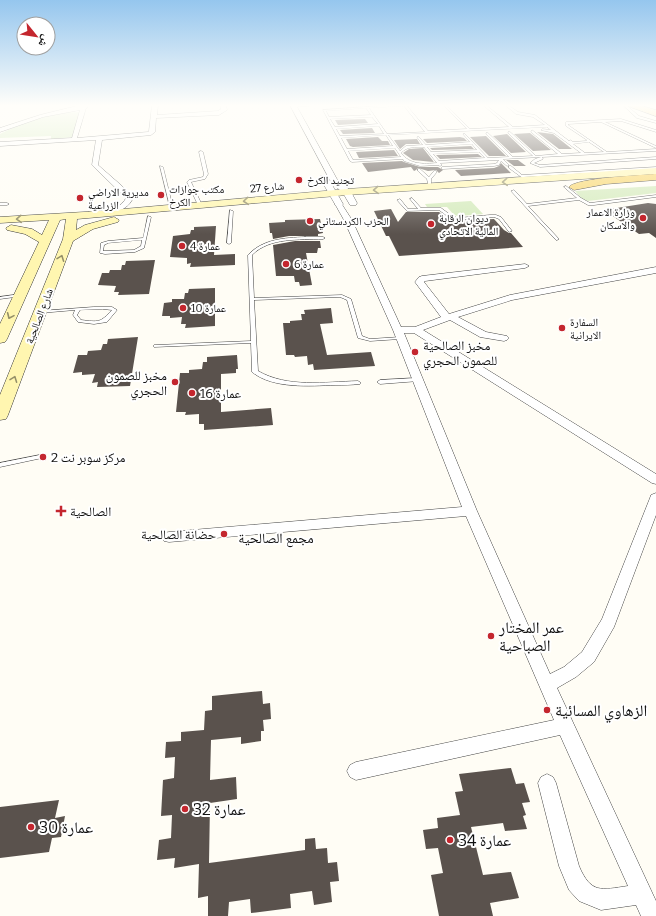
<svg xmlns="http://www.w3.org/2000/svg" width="656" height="916" font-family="Bitter,'Noto Naskh Arabic',serif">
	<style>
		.green { fill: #d5ebbd }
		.building { fill: #5a524d }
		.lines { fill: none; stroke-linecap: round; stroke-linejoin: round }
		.service-casing { stroke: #444; stroke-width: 1 }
		.minor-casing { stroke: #444; stroke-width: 1 }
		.tertiary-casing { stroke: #444; stroke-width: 1 }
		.secondary-casing { stroke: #333; stroke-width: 1 }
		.primary-casing { stroke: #222; stroke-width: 1 }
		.service { fill: #fff; fill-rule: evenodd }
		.minor { fill: #fff; fill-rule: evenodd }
		.tertiary { fill: #fff; fill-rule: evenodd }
		.secondary { fill: #fff6b0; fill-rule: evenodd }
		.primary { fill: #f9d66b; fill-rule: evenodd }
		.oneway { stroke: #948f68 }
		.poi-dot { fill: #c4262e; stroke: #fff; stroke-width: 1.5 }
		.labels { text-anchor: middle; stroke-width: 4; stroke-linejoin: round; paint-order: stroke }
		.far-poi-label { font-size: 11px; fill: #111; stroke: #fff; text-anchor: start }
		.far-street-label { font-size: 11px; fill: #111; stroke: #fff }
		.poi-label { font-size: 13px; fill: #111; stroke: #fff; text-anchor: start }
		.neighbourhood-label { font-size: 14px; fill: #111; stroke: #fff }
		.near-poi-label { font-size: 16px; fill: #111; stroke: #fff; text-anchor: start }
	</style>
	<rect width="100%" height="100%" fill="#fffdf5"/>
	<path class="green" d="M 80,112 L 73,137 L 51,139 L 51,136 L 0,138 L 0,134 C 24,122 52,112 80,112 Z
		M 656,186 L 656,193 L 588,201 L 582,199 L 575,191 Z
		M 471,201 L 483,214 L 458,216 L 454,215 L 447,207 L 427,207 L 425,204 Z"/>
	<path class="building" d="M 365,119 L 368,123 L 338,125 L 335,120 Z
		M 372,128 L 375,133 L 343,134 L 340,130 Z
		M 537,132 L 553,134 L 572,149 L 559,149 Z
		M 530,133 L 551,150 L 533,151 L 514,134 Z
		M 507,134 L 526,152 L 511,153 L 493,136 Z
		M 486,136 L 506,156 L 489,156 L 470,137 Z
		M 378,137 L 382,141 L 388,141 L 390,145 L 353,147 L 350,146 L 346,139 Z
		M 460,137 L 464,138 L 467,141 L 427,143 L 423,139 Z
		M 417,139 L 420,144 L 406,144 L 400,149 L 394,140 Z
		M 471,146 L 474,149 L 432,150 L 430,148 Z
		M 423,148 L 434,162 L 413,160 L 403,153 L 409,149 Z
		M 394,150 L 398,156 L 359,158 L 356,152 Z
		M 478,154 L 482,157 L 440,159 L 436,155 Z
		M 506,160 L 518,160 L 526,166 L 514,166 Z
		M 402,161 L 404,162 L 420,167 L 438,167 L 443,170 L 439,173 L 436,170 L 428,171 L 418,168 L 416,170 L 414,171 L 411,167 L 368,172 L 362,163 Z
		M 501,163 L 511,173 L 461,176 L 455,170 L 494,168 L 499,166 Z
		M 648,203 L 656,204 L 656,238 L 649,233 L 639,234 L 604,210 Z
		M 391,209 L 398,222 L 406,212 L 439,212 L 449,219 L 458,221 L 494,219 L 504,230 L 509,233 L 511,233 L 523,247 L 399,256 L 389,236 L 386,236 L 374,211 Z
		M 320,219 L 323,233 L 318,234 L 318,236 L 289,236 L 273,239 L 272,233 L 270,233 L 269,223 L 285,222 L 285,220 Z
		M 216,226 L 214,255 L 235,254 L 235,265 L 190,267 L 191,263 L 187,264 L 187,258 L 170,257 L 173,236 L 190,234 L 191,230 L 194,230 L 194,227 Z
		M 295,241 L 320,241 L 321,248 L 318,248 L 317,253 L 306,253 L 312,285 L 300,286 L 299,282 L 295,282 L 294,276 L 276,276 L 273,245 Z
		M 155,260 L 149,294 L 118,295 L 119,292 L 114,292 L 116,286 L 98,285 L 102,273 L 109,273 L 110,270 L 121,270 L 122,265 L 125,265 L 126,261 Z
		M 215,288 L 215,326 L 185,328 L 186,324 L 181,324 L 182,317 L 170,318 L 170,316 L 162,316 L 164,303 L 172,302 L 172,299 L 184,299 L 185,293 L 188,293 L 189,289 Z
		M 331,308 L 333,323 L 320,324 L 327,355 L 371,352 L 375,366 L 314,370 L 313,364 L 308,365 L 307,356 L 295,357 L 294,355 L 286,355 L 283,323 L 290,323 L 290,321 L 302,320 L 301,314 L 305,314 L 304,310 Z
		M 138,337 L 130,386 L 97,387 L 98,382 L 92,383 L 95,374 L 82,375 L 82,372 L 73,373 L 78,355 L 87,355 L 88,351 L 101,350 L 103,344 L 107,344 L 108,339 Z
		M 237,355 L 238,369 L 236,369 L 236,373 L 221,374 L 221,412 L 271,408 L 273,425 L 204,430 L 204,424 L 199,424 L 199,414 L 185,415 L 186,412 L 176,412 L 180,373 L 189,373 L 189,370 L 202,369 L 203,362 L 207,362 L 207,357 Z
		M 262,691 L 263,704 L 270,703 L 271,719 L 263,720 L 264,731 L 261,731 L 261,741 L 241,744 L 241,737 L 211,740 L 210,780 L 236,777 L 237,799 L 210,803 L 209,863 L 305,850 L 305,839 L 315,838 L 316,849 L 327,848 L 328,863 L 337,862 L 339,881 L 330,882 L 332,902 L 314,905 L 312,891 L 290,894 L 291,908 L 251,913 L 250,899 L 229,902 L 228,916 L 208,916 L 208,896 L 198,898 L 199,864 L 174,868 L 175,858 L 157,860 L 159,840 L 171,838 L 172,815 L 161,816 L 163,780 L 174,778 L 175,757 L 165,758 L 166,742 L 181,741 L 181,732 L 204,730 L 205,711 L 212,710 L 212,696 Z
		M 511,768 L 516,784 L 524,783 L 530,802 L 522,803 L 526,815 L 523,816 L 527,829 L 505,831 L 503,823 L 471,827 L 483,875 L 511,872 L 519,898 L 490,903 L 493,916 L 439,916 L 431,875 L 443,873 L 438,848 L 426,849 L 423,830 L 438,828 L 437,818 L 460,815 L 455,792 L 463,791 L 459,774 Z
		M 59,800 L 55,818 L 65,816 L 61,837 L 52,838 L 49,852 L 0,858 L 0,807 Z"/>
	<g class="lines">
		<defs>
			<path id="service" d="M 294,105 L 317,105 L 294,107 L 293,106 Z
				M 394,105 L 415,105 L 407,106 L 428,131 L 467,129 L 443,105 L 446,105 L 470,129 L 509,127 L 483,105 L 486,105 L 513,127 L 545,125 L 533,117 L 516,114 L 505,105 L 508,105 L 518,112 L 535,115 L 569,141 L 571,140 L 573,142 L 586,141 L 587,140 L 566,126 L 566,122 L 621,119 L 656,130 L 656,132 L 621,121 L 605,122 L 656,146 L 656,148 L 601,122 L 568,124 L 568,125 L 607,152 L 656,149 L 656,151 L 542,157 L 543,159 L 534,163 L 540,165 L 656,157 L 656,159 L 540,167 L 530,163 L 535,159 L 541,157 L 503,159 L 509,165 L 507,166 L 501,161 L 499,165 L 494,166 L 443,169 L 442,169 L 442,167 L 494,164 L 497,163 L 499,160 L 440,163 L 442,165 L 440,166 L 438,165 L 420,166 L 404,161 L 403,159 L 352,162 L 350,161 L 323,110 ZM 404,106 L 425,132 L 387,134 L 369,108 ZM 366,108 L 371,115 L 329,117 L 326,111 ZM 372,117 L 378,124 L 335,127 L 330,119 ZM 379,126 L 384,134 L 340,136 L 336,129 ZM 547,127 L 551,130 L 542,129 L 541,130 L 554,133 L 581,153 L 562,154 L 532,130 L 531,132 L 558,154 L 536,156 L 509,131 L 508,133 L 533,156 L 513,157 L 487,132 L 486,134 L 509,157 L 488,158 L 464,133 L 463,134 L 470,142 L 426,145 L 418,136 L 417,137 L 423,145 L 406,146 L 400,151 L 388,135 ZM 386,135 L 393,146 L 347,149 L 341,138 ZM 589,142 L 604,152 L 585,153 L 573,144 ZM 472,144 L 477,150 L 431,152 L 427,147 ZM 424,147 L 437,163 C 423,164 410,165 401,153 C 407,146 416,147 424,147 ZM 395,148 L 401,157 L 353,160 L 348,151 ZM 479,152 L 485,158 L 439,161 L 433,154 Z
				M 623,105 L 626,105 L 639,116 L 656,121 L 656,123 L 637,118 Z
				M 201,151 L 203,152 L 208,174 L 205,179 L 191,182 L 202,205 L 200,206 L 198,205 L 187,182 L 189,180 L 203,177 L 204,174 L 199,152 Z
				M 160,166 L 163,167 L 173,208 L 170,207 Z
				M 509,166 L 511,166 L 522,175 L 656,167 L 656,169 L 524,177 L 526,178 L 524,179 L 509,168 Z
				M 418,169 L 420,169 L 429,177 L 434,171 L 436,171 L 436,173 L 431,179 L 431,188 L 429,188 L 427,179 L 418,171 Z
				M 566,186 L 581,198 L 590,203 L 656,195 L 656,197 L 594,205 L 588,205 L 579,200 L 528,206 L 558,238 L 559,239 L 557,240 L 556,240 L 511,191 L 514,190 L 527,204 L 577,198 L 565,188 L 564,187 Z
				M 412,198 L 421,208 L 441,208 L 452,216 L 458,218 L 490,215 L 496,215 L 501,217 L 512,231 L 509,232 L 499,219 L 494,217 L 458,220 L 450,218 L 439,210 L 407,211 L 397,200 L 400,199 L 408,209 L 418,209 L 410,199 Z
				M 0,203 L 7,203 L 9,204 L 7,205 L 0,205 Z
				M 230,210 L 233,211 L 231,243 L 229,244 L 227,243 Z
				M 148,216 L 151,217 L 144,248 L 135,252 L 105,254 L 100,253 L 101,243 L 108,241 L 143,238 ZM 142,240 L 141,246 L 134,250 L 103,251 L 104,245 L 108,243 Z
				M 305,237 L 323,237 L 325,238 L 323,239 C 299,240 270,237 252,255 L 254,298 L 342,295 L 351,299 L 362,336 L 370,339 L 400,337 L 402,338 L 400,339 L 370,341 L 358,338 L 347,300 L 340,297 L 254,300 L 258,371 C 288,388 324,382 358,381 L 361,383 L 360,384 C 352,385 343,385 335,385 C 310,386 273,389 252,372 L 251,343 L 154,347 L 154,345 L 156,345 L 251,341 L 248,255 C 263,239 284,238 305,237 Z
				M 20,294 L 22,294 L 22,296 L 0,299 L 0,297 Z
				M 94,307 L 112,307 L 117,310 L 107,322 L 94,324 L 78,322 L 73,315 L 75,310 L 40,313 L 38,312 L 40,311 ZM 103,309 L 112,310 C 100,323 99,322 81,320 L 77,315 L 80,310 Z
				M 417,378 L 420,380 L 419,381 L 380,384 L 377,382 L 380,380 Z
				M 40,455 L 43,457 L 42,458 L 0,467 L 0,463 Z"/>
			<path id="minor" d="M 81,105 L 86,105 L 88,107 L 86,108 L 77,138 L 148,132 L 149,131 L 152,105 L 158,105 L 157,115 L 218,111 L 221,109 L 221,105 L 226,105 L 227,110 L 219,115 L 156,118 L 155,132 L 151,135 L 102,140 L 98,165 L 122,186 L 133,198 C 126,214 106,214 91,216 L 88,216 L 88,212 C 100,210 120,211 126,198 L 92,165 L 96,140 L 0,146 L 0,142 L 72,138 L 80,110 L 43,117 L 0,132 L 0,128 L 40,115 Z
				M 339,202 L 341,203 L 352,220 L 401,327 L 415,327 L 441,317 L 415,282 L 419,277 L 422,276 L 525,264 L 529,266 L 525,268 L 425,281 L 424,282 L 449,314 L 510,295 L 656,267 L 656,273 L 512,300 L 458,317 L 486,332 L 507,336 L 509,338 L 507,340 L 504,341 L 480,337 L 450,320 L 423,330 L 656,474 L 656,484 L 652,483 L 414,333 L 404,333 L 477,511 L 550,674 L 564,667 L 582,652 L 602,619 L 650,498 L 651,495 L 656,493 L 656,515 L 614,627 L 594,662 L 576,677 L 557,688 L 656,901 L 656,916 L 641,916 L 636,905 L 601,910 L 579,901 L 569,890 L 559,866 L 538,783 L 541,777 L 547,774 L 553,777 L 556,783 L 579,866 C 591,894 601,890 628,886 L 560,735 L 356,780 L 350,777 L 347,771 L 350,765 L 356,762 L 554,720 L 466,516 L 169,542 L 164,541 L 162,537 L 164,533 L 169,532 L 462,507 L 393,330 L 344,220 L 335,204 Z"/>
			<path id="tertiary" d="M 290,105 L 296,105 L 338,181 L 350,190 L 357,203 L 356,205 L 350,205 L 343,193 L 331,182 Z
				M 321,176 L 327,176 L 343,204 L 342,206 L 336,206 L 320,178 Z"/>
			<path id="secondary" d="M 656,168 L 656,174 L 347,195 L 77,219 L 76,230 L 85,225 L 114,217 L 119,220 L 118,222 L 93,229 L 73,241 L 8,415 L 6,419 L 0,420 L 0,395 L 63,239 L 66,219 L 60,220 L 7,339 L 5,342 L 0,343 L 0,324 L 39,242 L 25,234 L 7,230 L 6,228 L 11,225 L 32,229 L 42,235 L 49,220 L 0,223 L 0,217 L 101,211 L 347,189 Z"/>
			<path id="primary" d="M 625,105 L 639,105 L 656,110 L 656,116 Z
				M 656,174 L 656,180 L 606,184 L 574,190 L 569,187 C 576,178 641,175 656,174 Z"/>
		</defs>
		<use href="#service" class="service-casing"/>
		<use href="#minor" class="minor-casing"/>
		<use href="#tertiary" class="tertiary-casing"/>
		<use href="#secondary" class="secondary-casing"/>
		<use href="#primary" class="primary-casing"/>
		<use href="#service" class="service"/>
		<use href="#minor" class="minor"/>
		<use href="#tertiary" class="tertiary"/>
		<use href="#secondary" class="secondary"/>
		<use href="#primary" class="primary"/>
	</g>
	<defs><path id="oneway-chevron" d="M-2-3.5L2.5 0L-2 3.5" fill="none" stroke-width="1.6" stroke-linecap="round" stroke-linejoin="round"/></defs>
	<g class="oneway">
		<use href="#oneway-chevron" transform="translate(505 182) rotate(176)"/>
		<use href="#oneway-chevron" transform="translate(376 190) rotate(177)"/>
		<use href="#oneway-chevron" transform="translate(246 201) rotate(175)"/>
		<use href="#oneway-chevron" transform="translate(19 219) rotate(176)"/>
		<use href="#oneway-chevron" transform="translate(61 258) rotate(-69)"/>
		<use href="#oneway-chevron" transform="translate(10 316) rotate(114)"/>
		<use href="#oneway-chevron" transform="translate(14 379) rotate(-69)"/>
	</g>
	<linearGradient id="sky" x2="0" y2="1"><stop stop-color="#95c6ee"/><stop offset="0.45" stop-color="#fffefa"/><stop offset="1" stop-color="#fffefa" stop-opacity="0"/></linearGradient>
	<rect width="656" height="234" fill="url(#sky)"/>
	<g class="poi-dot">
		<circle cx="299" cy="180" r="4"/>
		<circle cx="161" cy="195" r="4"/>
		<circle cx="80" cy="198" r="4"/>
		<circle cx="643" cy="218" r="4"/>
		<circle cx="310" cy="221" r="4"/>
		<circle cx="431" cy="224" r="4"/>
		<circle cx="182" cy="246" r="4"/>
		<circle cx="286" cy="264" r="4"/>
		<circle cx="183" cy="308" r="4"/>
		<circle cx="562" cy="328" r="4"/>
		<circle cx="415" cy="352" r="4"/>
		<circle cx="175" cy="382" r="4"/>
		<circle cx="192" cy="393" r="4"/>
		<circle cx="43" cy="457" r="4"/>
		<path d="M59 505h4v4h4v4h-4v4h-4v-4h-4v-4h4z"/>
		<circle cx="224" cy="534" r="4"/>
		<circle cx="491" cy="636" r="4"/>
		<circle cx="547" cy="710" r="4"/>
		<circle cx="185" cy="809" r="4"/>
		<circle cx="31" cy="827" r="4"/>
		<circle cx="450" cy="840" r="4"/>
	</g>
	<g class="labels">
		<g class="far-poi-label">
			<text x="307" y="184">تجنيد الكرخ</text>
			<text x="169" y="193">مكتب جوازات<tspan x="169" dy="13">الكرخ</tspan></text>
			<text x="88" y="196">مديرية الاراضي<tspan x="88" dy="13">الزراعية</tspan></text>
			<text x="635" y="216" text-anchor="end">وزارة الاعمار<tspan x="635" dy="13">والاسكان</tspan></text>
			<text x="439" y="222">ديوان الرقابة<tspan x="439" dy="13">المالية الاتحادي</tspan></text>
			<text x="318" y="225">الحزب الكردستاني</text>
			<text x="190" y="250">عمارة 4</text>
			<text x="294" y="268">عمارة 6</text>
			<text x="191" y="312">عمارة 10</text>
			<text x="570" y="326">السفارة<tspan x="570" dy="13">الايرانية</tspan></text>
		</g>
		<g class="far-street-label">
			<text transform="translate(267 187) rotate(-5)" y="4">شارع 27</text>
			<text transform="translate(39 316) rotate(-69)" y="4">شارع الصالحية</text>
		</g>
		<g class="poi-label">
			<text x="423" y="350">مخبز الصالحية<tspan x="423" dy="15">للصمون الحجري</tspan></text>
			<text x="167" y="380" text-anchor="end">مخبز للصمون<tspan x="167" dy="15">الحجري</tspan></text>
			<text x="200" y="398">عمارة 16</text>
			<text x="51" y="462">مركز سوبر نت 2</text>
			<text x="70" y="516">الصالحية</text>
			<text x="216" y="539" text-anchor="end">حضانة الصالحية</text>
		</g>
		<g class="neighbourhood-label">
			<text x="276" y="543">مجمع الصالحية</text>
		</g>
		<g class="near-poi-label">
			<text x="499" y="633">عمر المختار<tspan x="499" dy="18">الصباحية</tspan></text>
			<text x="555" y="716">الزهاوي المسائية</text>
			<text x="193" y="815">عمارة 32</text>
			<text x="39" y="833">عمارة 30</text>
			<text x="458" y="846">عمارة 34</text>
		</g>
	</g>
	<g transform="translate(36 36) rotate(120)"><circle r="19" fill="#ffffff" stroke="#a0a0a0"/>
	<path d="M0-3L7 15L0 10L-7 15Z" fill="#c4262e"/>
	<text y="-6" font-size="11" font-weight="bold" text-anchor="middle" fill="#111111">ش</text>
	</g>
</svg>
